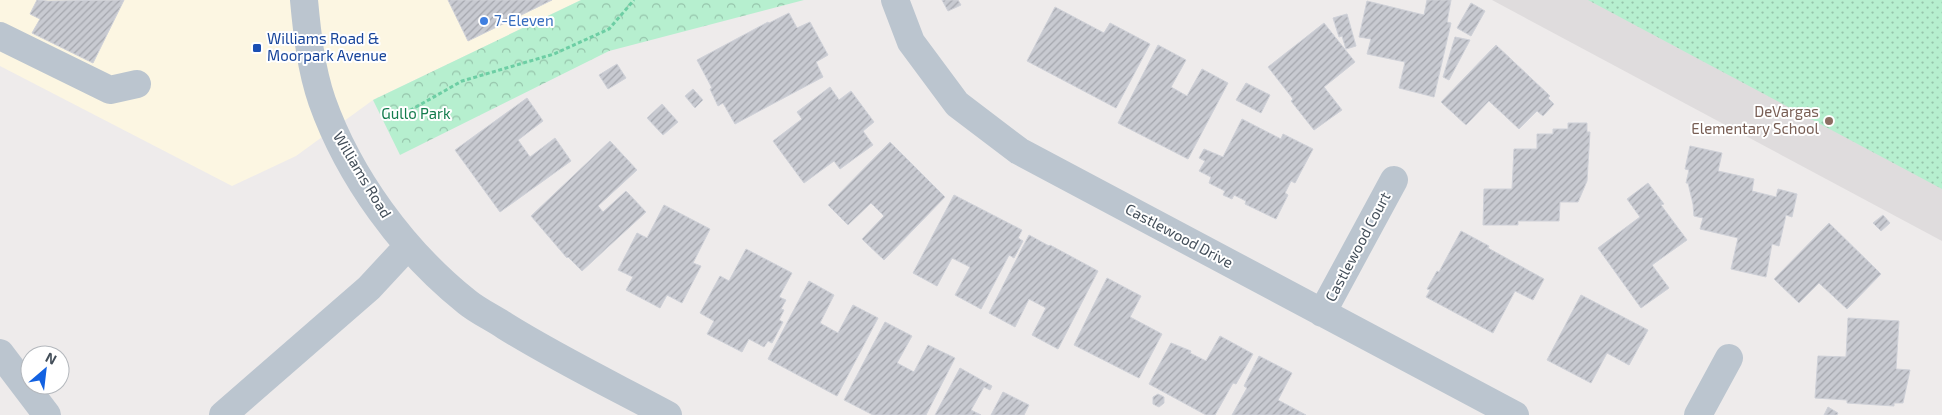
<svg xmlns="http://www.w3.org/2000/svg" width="1942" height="415" font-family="'Exo 2',sans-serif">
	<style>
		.commercial { fill: #fcf6e2 }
		.education { fill: #dfdcdd }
		.grass { fill: url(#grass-dots) }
		.forest { fill: url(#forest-crowns) }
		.building { fill: url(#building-hatch); stroke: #cfd1d8 }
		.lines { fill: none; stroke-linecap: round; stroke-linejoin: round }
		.path { stroke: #6dcea4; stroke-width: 3; stroke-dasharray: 4 2.5; stroke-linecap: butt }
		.minor { stroke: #bbc5cf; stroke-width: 28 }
		.shop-dot { fill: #3f7fe0; stroke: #fff; stroke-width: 2 }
		.transit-dot { fill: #1a4fb4; stroke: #fff; stroke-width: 2 }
		.education-dot { fill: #8d6e63; stroke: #fff; stroke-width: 2 }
		.labels { text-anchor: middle; stroke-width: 4; stroke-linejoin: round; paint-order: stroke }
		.shop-label { font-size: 15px; fill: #366cbe; stroke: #fff; text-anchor: start }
		.transit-label { font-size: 15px; fill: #164399; stroke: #fff; text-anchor: start }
		.education-label { font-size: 15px; fill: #785e54; stroke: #fff; text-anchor: end }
		.park-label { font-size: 15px; fill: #137c4d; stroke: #fff }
		.street-label { font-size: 15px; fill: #434e59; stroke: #fff }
	</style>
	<defs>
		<pattern id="grass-dots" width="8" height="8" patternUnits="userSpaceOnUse" patternTransform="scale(1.25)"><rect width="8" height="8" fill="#b6efcf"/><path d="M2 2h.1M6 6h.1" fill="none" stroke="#96c4ab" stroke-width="1.8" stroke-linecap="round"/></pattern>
		<pattern id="forest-crowns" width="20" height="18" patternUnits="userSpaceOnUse" patternTransform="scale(1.25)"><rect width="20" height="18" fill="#b6efcf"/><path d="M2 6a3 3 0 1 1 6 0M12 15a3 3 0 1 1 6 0" fill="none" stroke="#96c4ab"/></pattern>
		<pattern id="building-hatch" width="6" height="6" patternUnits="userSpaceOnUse" patternTransform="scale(1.25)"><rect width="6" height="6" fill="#c8cad1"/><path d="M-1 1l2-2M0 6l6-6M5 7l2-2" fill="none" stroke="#a4a6ad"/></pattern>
	</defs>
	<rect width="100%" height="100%" fill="#eeebeb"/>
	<path class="commercial" d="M 0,0 L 581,0 L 373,100 L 296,156 L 232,186 L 0,66 Z"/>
	<path class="education" d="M 1492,0 L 1942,0 L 1942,241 Z"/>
	<path class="grass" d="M 1588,0 L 1942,0 L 1942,189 Z"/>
	<path class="forest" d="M 581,0 L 804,0 L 609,51 L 400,155 L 373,100 Z"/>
	<path class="building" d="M 37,0 L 48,1 L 124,0 L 93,63 L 32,33 L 40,19 L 30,14 Z
		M 448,0 L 552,0 L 468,41 Z
		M 942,0 L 958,0 L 961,5 L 948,11 Z
		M 1427,0 L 1451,0 L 1447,22 L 1451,23 L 1434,97 L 1399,88 L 1405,62 L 1367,54 L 1371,39 L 1359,37 L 1367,1 L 1424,15 Z
		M 1471,3 L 1485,11 L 1471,36 L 1457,28 Z
		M 1055,7 L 1104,33 L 1110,23 L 1150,44 L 1116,108 L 1027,61 Z
		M 789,13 L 797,28 L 810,22 L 828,55 L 816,62 L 823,77 L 735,124 L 723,103 L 718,106 L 710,89 L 712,88 L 697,60 L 768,22 L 769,23 Z
		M 1347,14 L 1356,46 L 1346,49 L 1342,36 L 1339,37 L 1333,18 Z
		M 1324,23 L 1355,62 L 1324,87 L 1342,110 L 1314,130 L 1291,101 L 1293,99 L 1268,67 Z
		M 1455,37 L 1470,40 L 1449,80 L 1443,77 Z
		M 1158,45 L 1186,60 L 1171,87 L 1187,96 L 1202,69 L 1228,83 L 1188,159 L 1118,123 Z
		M 1496,45 L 1550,96 L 1548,98 L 1554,104 L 1543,116 L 1537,111 L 1519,129 L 1489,101 L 1466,125 L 1441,102 Z
		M 617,64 L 626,78 L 608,89 L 599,75 Z
		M 1246,83 L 1270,95 L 1261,113 L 1236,100 Z
		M 830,87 L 839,100 L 851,91 L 874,122 L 863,131 L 873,145 L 840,169 L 834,161 L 804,183 L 773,141 L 802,119 L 797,112 Z
		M 693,89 L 703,100 L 695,108 L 685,96 Z
		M 527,98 L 543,121 L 518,140 L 530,157 L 555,138 L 571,161 L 500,212 L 455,150 Z
		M 662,104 L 678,122 L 663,135 L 647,118 Z
		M 1242,119 L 1281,139 L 1283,134 L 1313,149 L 1295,183 L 1291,181 L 1285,193 L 1288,195 L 1276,219 L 1245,204 L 1246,201 L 1234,195 L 1232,199 L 1223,195 L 1225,191 L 1209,183 L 1211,177 L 1199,171 L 1205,161 L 1199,158 L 1204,149 L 1223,157 Z
		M 1568,123 L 1587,123 L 1587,132 L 1590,132 L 1587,181 L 1578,202 L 1560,202 L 1559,221 L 1518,221 L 1518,225 L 1483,225 L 1484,189 L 1512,189 L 1514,149 L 1537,149 L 1537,134 L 1553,134 L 1553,129 L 1568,129 Z
		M 610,141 L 637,170 L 598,206 L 603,212 L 626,191 L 646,212 L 582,271 L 568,257 L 567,258 L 531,216 Z
		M 890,142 L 945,197 L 884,260 L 862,239 L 884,216 L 871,203 L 848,225 L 828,205 Z
		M 1690,146 L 1722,153 L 1718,171 L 1754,179 L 1752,191 L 1776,197 L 1778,189 L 1797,194 L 1792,217 L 1786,215 L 1779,246 L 1772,244 L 1766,277 L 1731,269 L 1738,238 L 1700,229 L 1703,218 L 1694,216 L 1693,204 L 1688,183 L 1686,183 L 1689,170 L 1685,169 Z
		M 1648,183 L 1664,204 L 1661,205 L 1687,240 L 1652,265 L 1669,288 L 1641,308 L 1598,248 L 1640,217 L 1627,199 Z
		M 954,195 L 1022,230 L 1018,238 L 1023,241 L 1014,258 L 1009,255 L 981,309 L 955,295 L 970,267 L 952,258 L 937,286 L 913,273 Z
		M 664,205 L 710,229 L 693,263 L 701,266 L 682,303 L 667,295 L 660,308 L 626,290 L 633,277 L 618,270 L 637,233 L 647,238 Z
		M 1883,215 L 1890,223 L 1881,231 L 1873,223 Z
		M 1829,223 L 1881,274 L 1847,309 L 1819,283 L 1799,303 L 1774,279 Z
		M 1461,231 L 1489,246 L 1488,248 L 1544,279 L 1533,300 L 1515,291 L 1493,333 L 1426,297 L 1430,290 L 1427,289 L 1437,271 L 1439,272 Z
		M 1029,235 L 1049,246 L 1050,245 L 1098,271 L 1058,349 L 1032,335 L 1046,308 L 1029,299 L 1015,327 L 989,313 Z
		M 746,249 L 792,273 L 779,297 L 786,300 L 781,309 L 784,310 L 779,320 L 783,322 L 772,343 L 768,341 L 764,347 L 749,339 L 742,352 L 707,334 L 714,321 L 700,313 L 720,276 L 729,281 Z
		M 1107,278 L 1141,296 L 1130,317 L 1162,334 L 1139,378 L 1074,345 Z
		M 809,281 L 834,295 L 820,323 L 838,333 L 853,305 L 878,318 L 837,396 L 768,359 Z
		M 1581,295 L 1648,330 L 1629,365 L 1607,353 L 1591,383 L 1547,360 Z
		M 1848,318 L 1899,321 L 1896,369 L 1910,370 L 1903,403 L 1894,403 L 1894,406 L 1847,403 L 1847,400 L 1815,398 L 1818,356 L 1846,357 Z
		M 885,322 L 912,336 L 897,363 L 914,372 L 928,345 L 955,358 L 926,415 L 873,415 L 844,400 Z
		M 1220,336 L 1253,354 L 1236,384 L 1233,383 L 1215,415 L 1206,415 L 1149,384 L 1171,343 L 1191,351 L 1190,353 L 1206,361 Z
		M 1259,356 L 1292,373 L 1278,400 L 1306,415 L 1232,415 L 1247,388 L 1244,386 Z
		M 960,368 L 992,386 L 990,390 L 984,387 L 971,410 L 981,415 L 935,415 Z
		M 1003,392 L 1029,405 L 1024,415 L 991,415 Z
		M 1158,394 L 1164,397 L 1164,403 L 1159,407 L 1153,404 L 1153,397 Z
		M 1828,407 L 1838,413 L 1837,415 L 1824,415 Z"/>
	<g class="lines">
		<path class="path" d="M 393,120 L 462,81 L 554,54 L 609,29 L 634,0"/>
		<path class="minor" d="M 304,0 C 307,33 311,69 322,101 C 349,177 403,251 467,302 C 478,311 493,318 505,326 C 558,359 614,386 668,415
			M 895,0 L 911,42 L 957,104 L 1019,151 L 1515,415
			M 0,36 L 110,90 L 137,84
			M 1322,313 L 1394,180
			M 0,353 L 47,415
			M 223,415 L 369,288 L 408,246
			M 1698,415 L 1729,358"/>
	</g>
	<circle class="shop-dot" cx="484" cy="21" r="5"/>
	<rect class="transit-dot" x="252" y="43" width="10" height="10" rx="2.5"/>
	<circle class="education-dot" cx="1829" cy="121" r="5"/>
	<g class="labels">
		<g class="shop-label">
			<text x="494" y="26">7-Eleven</text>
		</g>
		<g class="transit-label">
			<text x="267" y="44">Williams Road &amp;<tspan x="267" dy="17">Moorpark Avenue</tspan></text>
		</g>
		<g class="education-label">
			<text x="1819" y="117">DeVargas<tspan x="1819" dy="17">Elementary School</tspan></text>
		</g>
		<g class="park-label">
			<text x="416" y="119">Gullo Park</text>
		</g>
		<g class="street-label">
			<text transform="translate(362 175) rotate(59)" y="5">Williams Road</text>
			<text transform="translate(1179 236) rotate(28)" y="5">Castlewood Drive</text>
			<text transform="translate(1358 247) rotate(-62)" y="5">Castlewood Court</text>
		</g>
	</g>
	<g transform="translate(45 370) rotate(28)"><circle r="24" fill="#ffffff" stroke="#b4b8bd"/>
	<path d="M0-4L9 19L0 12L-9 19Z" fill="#1261e1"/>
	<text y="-8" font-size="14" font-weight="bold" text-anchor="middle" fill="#434e59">N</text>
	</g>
</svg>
